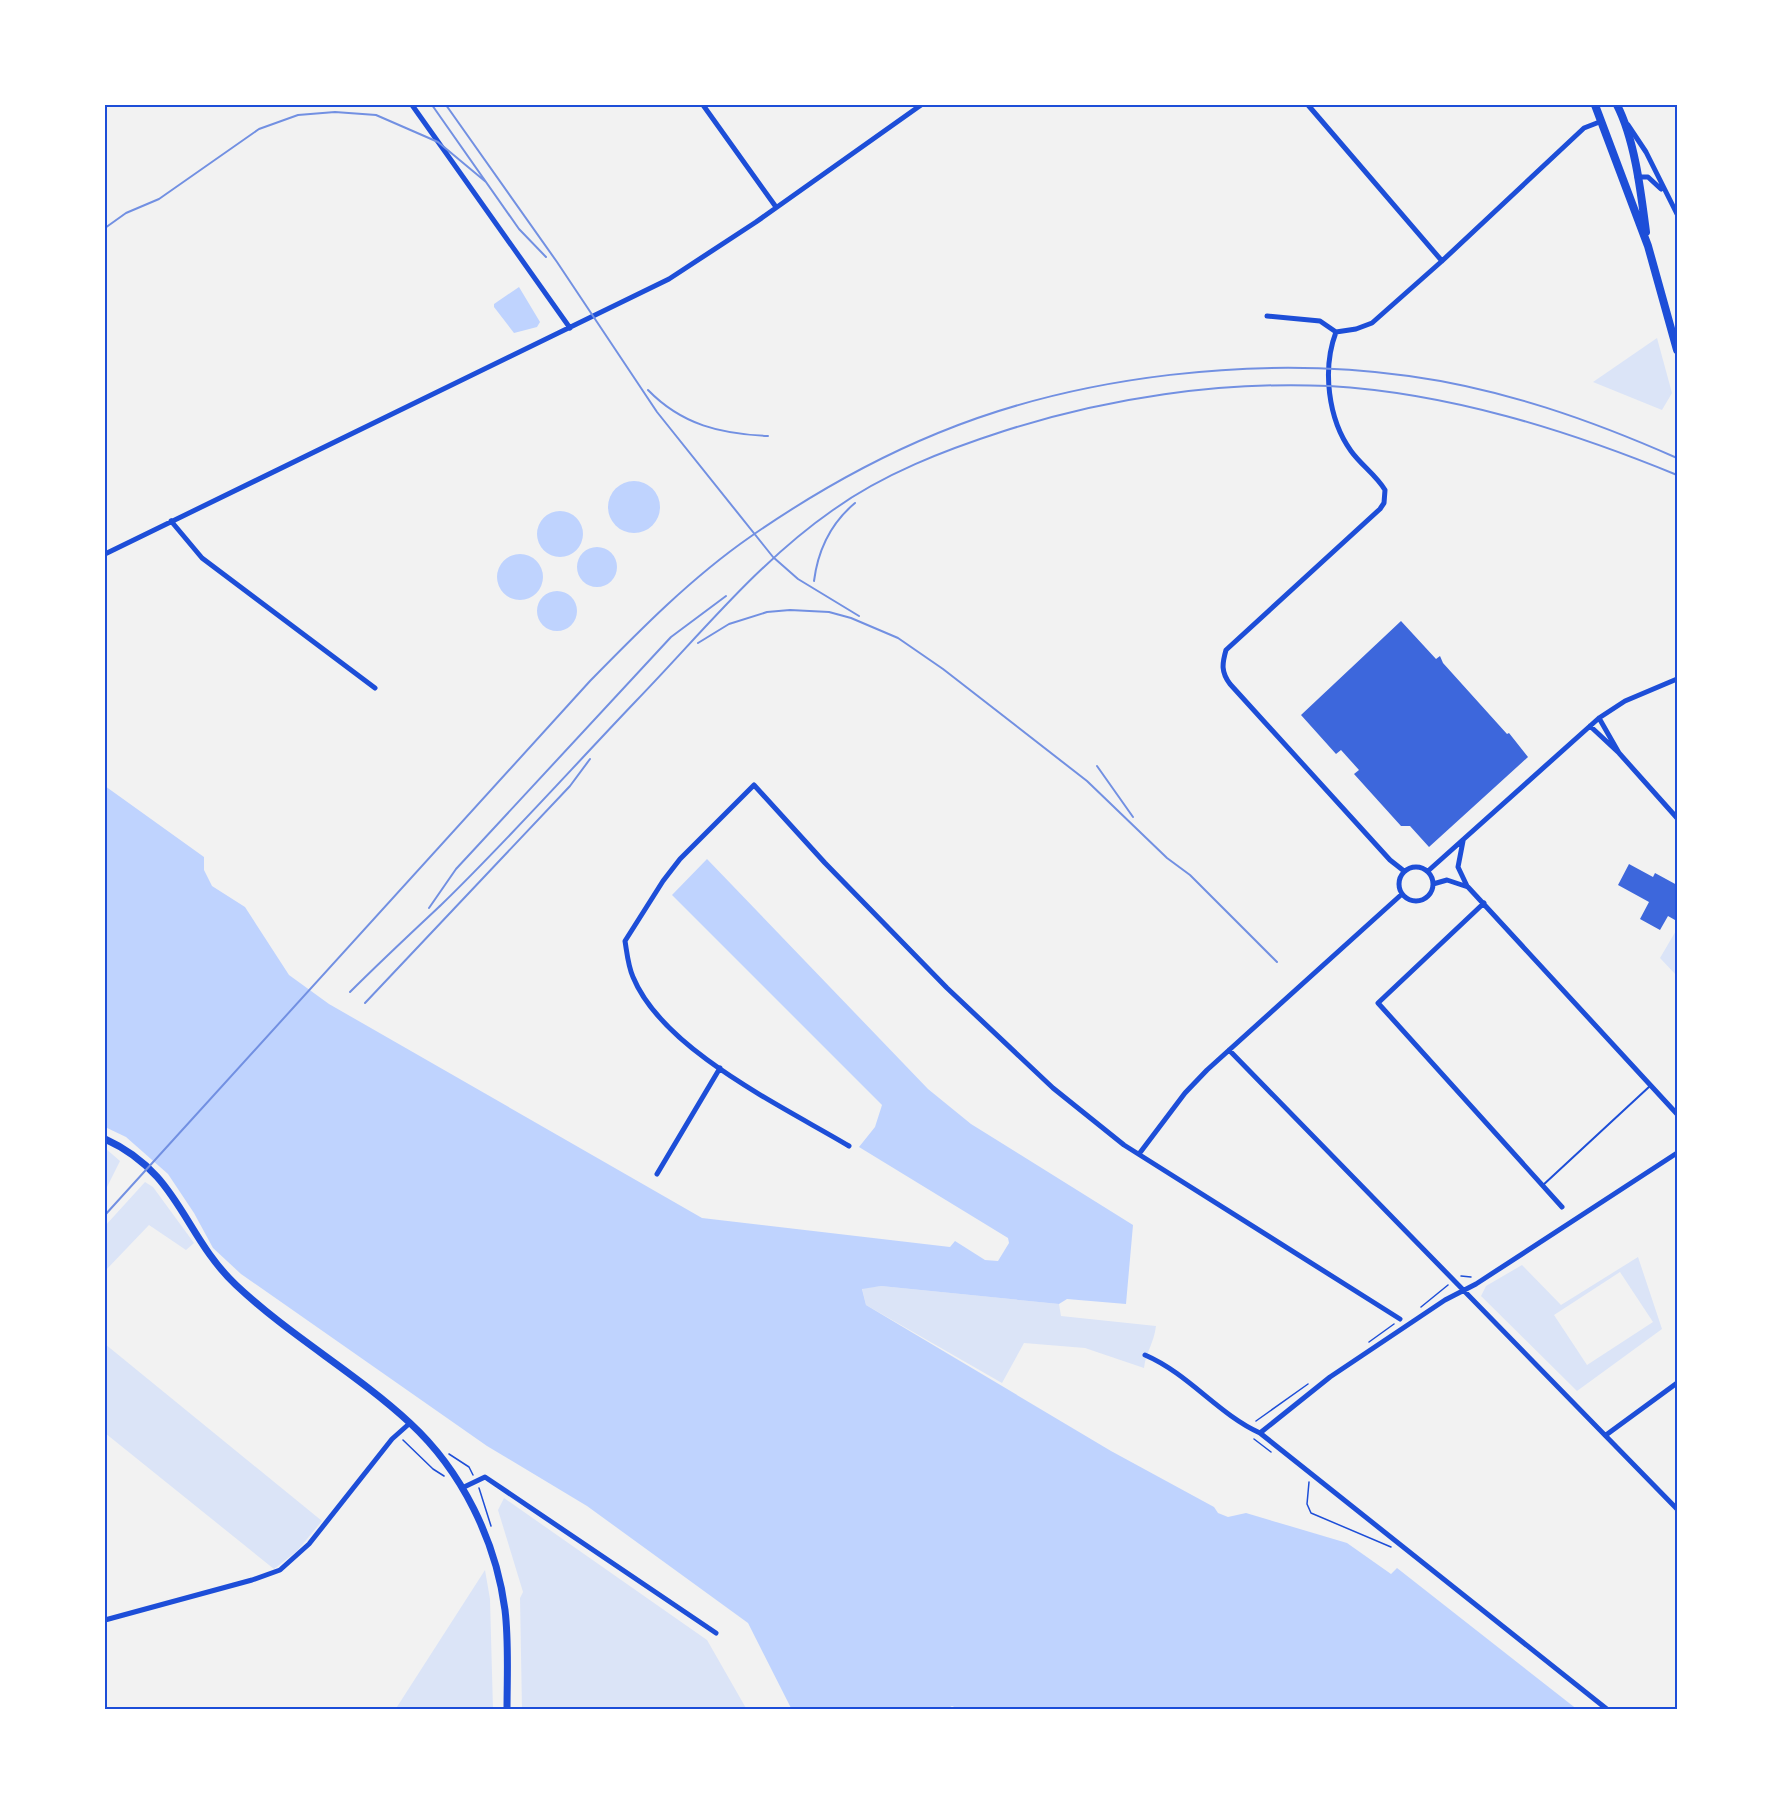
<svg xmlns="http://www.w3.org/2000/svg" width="1782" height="1815" font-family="'Archivo Narrow',sans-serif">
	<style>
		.green { fill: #dbe4f7; fill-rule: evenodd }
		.water { fill: #bfd3fe }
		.building { fill: #3d67dc }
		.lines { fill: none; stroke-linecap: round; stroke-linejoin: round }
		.path { stroke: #1d4ed8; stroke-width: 1.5 }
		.service { stroke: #1d4ed8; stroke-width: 2 }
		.minor { stroke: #1d4ed8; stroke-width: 5 }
		.secondary { stroke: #1d4ed8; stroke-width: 7 }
		.primary { stroke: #1d4ed8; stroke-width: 8 }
		.rail { stroke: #7290e2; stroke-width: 2 }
		.neatline { fill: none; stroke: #1d4ed8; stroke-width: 2 }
	</style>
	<rect width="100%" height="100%" fill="#f2f2f2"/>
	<path class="green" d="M 1657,338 L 1672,393 L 1662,410 L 1593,382 Z
		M 1677,929 L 1677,976 L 1660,958 Z
		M 105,1148 L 120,1161 L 107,1187 L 105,1202 Z
		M 145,1182 L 153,1187 L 194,1243 L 186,1250 L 149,1225 L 105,1271 L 105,1226 Z
		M 1638,1257 L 1662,1329 L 1577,1391 L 1481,1296 L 1486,1286 L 1522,1265 L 1561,1305 ZM 1620,1272 L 1653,1322 L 1587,1365 L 1554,1315 Z
		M 881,1286 L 1059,1304 L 1061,1316 L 1156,1326 C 1154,1343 1146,1352 1144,1368 L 1085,1348 L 1024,1343 L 1002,1383 L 866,1305 L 862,1288 Z
		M 105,1344 L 322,1521 L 297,1551 L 274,1569 L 105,1433 Z
		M 504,1498 L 707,1640 L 747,1710 L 522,1710 L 520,1598 L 523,1592 L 498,1510 Z
		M 485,1570 L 490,1599 L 493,1710 L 395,1710 Z"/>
	<path class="water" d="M 519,287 L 540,322 L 537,327 L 514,333 L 494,307 L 494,304 Z
		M608 507a26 26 0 1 1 52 0a26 26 0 1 1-52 0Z
		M537 534a23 23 0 1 1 46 0a23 23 0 1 1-46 0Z
		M577 567a20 20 0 1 1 40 0a20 20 0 1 1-40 0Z
		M497 577a23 23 0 1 1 46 0a23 23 0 1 1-46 0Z
		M537 611a20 20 0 1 1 40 0a20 20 0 1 1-40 0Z
		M 105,786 L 204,857 L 204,870 L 212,886 L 245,907 L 289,975 L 329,1004 L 702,1218 L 950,1247 L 955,1241 L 985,1260 L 998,1261 L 1009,1243 L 1008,1238 L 859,1147 L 875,1127 L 882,1105 L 672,895 L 707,859 L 928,1089 L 971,1124 L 1133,1225 L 1126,1304 L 1067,1299 L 1059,1304 L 881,1286 L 862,1289 L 866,1305 L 1111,1451 L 1214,1507 L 1218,1513 L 1228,1517 L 1246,1513 L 1347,1543 L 1391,1574 L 1397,1568 L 1578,1710 L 961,1710 L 952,1706 L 945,1710 L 792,1710 L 748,1623 L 587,1506 L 487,1446 L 241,1274 L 213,1248 L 194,1213 L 168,1174 L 126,1137 L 105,1127 Z"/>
	<path class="building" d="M 1401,621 L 1436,659 L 1440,656 L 1443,663 L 1507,734 L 1509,733 L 1528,757 L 1429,847 L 1410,826 L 1401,826 L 1354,774 L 1359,770 L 1341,750 L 1336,754 L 1301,715 Z
		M 1629,864 L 1653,877 L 1655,873 L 1677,885 L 1677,917 L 1675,920 L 1668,916 L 1660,930 L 1640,919 L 1649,902 L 1618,885 Z"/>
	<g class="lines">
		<path class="path" d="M 1461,1276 L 1471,1277
			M 1421,1307 L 1448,1285
			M 1369,1342 L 1394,1324
			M 1256,1421 L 1308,1384
			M 1254,1439 L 1271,1452
			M 403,1440 L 433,1469 L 444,1476
			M 449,1454 L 469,1467 L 473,1475
			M 1309,1482 L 1307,1504 L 1311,1513 L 1391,1547
			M 479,1488 L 491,1526"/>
		<path class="service" d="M 1542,1186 L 1650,1086"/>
		<path class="minor" d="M 412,105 L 570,328
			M 703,105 L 776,207
			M 1308,105 L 1442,261
			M 1628,125 L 1646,152 L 1677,214
			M 1637,177 L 1648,177 L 1661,189
			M 1267,316 L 1320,321 L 1336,332
			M 171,521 L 202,558 L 375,688
			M 105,554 L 669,279 L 756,222 L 921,105
			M 1590,726 L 1619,753 L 1599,718
			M 1619,753 L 1677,818
			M 1463,841 L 1458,867 L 1467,886
			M1399 884a17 17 0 1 1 34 0a17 17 0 1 1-34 0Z
			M 1404,871 L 1390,860 L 1230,684 C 1221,672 1222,664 1226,650 L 1380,509 L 1384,503 L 1385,490 C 1376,475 1361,465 1351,451 C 1328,419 1322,369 1336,332 L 1356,329 L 1372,323 L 1442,261 L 1584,128 L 1602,121
			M 1428,871 L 1599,718 L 1625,701 L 1677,679
			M 1433,884 L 1447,880 L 1468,887 L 1677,1114
			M 1484,903 L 1378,1003 L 1562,1207
			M 1229,1050 L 1677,1509
			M 849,1146 C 782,1106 663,1050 633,977 C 628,966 627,953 625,941 L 663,881 L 680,859 L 754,785 L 825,863 L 947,988 L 1053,1088 L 1124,1145 L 1400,1319
			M 1139,1154 L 1185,1093 L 1207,1070 L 1402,894
			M 657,1174 L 720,1068
			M 1145,1355 C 1189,1374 1218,1414 1260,1433 L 1608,1710
			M 1260,1433 L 1330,1377 L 1445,1300 L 1476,1284 L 1677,1153
			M 1606,1435 L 1677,1383
			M 462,1488 L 485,1477 L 716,1633
			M 105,1620 L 252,1580 L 280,1570 L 309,1544 L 392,1439 L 410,1423"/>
		<path class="secondary" d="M 105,1139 C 180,1173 183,1235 236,1285 C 290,1336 356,1373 410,1423 C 462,1471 496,1541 505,1610 C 509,1643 507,1677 507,1710"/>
		<path class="primary" d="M 1595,105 L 1648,246 L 1677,350
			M 1617,105 C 1635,140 1641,193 1646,232"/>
		<path class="rail" d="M 432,105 L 519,229 L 546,257
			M 446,105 L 557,262 L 657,412 L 773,557 L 798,579 L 859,616
			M 105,228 L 126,213 L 159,199 L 259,129 L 298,115 L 335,112 L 376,115 L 438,142 L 486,182
			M 648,390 C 682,425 721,434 768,436
			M 814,581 C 818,550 831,523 855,503
			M 698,643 L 729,624 L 767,612 L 790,610 L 829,612 L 851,618 L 898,638 L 943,669 L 1087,781 L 1167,858 L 1190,875 L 1277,962
			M 1097,766 L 1133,817
			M 429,908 L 456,869 L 671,637 L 726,596
			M 350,992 C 380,962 410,934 441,905 C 508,840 571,769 636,701 C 700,635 757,563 833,510 C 883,474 945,450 1004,431 C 1107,398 1220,381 1329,386 C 1449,393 1567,430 1677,475
			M 365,1003 L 570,786 L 590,759
			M 105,1215 L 590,681 C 640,630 691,578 750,537 C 809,496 872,460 938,433 C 1079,375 1259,355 1409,376 C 1503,389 1591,420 1677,458"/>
	</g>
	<rect width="1782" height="1815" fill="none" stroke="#ffffff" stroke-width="213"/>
	<rect x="106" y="106" width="1570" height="1602" class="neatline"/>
</svg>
